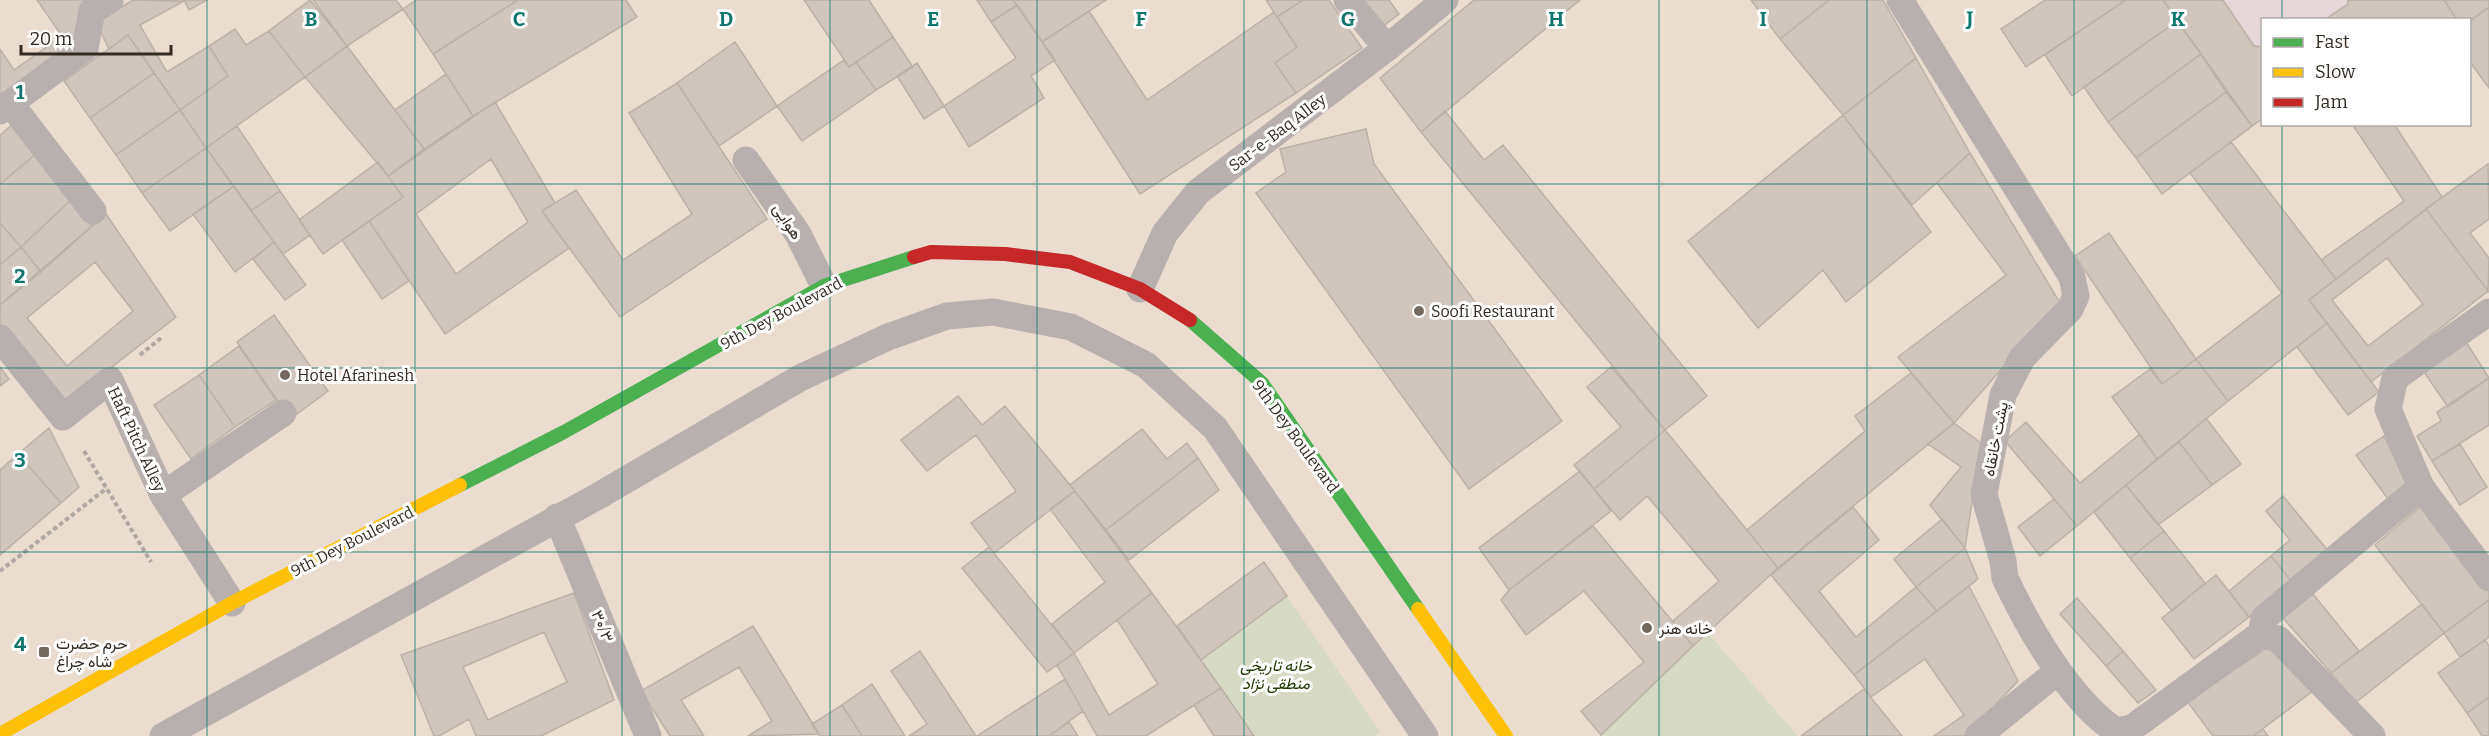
<svg xmlns="http://www.w3.org/2000/svg" width="2489" height="736" font-family="Bitter,Vazirmatn,serif">
	<style>
		.education { fill: #e7d6d9 }
		.green { fill: #d6d9c4 }
		.building { fill: #d0c6bd; stroke: #bbb1a7; stroke-width: 1.5; fill-rule: evenodd }
		.lines { fill: none; stroke-linecap: round; stroke-linejoin: round }
		.path { stroke: #aea7a3; stroke-width: 4; stroke-dasharray: 4.5 3; stroke-linecap: butt }
		.lane { stroke: #b8b0af; stroke-width: 27 }
		.fast { stroke: #4caf50; stroke-width: 14 }
		.slow { stroke: #ffc107; stroke-width: 14 }
		.jam { stroke: #c62828; stroke-width: 14 }
		.grid { fill: none; stroke: #0f766e; stroke-width: 1.5; stroke-opacity: 0.55 }
		.poi-dot { fill: #73695f; stroke: #fff; stroke-width: 2 }
		.labels { text-anchor: middle; stroke-width: 6; stroke-linejoin: round; paint-order: stroke }
		.street-label { font-size: 16px; fill: #332b22; stroke: #fff }
		.poi-label { font-size: 16px; fill: #332b22; stroke: #fff; text-anchor: start }
		.park-label { font-size: 16px; font-style: italic; fill: #223b04; stroke: #fff }
		.grid-label { font-size: 20px; text-anchor: middle; font-weight: bold; fill: #0f766e; stroke: #fff; stroke-width: 6; stroke-linejoin: round; paint-order: stroke }
	</style>
	<rect width="100%" height="100%" fill="#eaddd0"/>
	<path class="education" d="M 2163,0 L 2444,0 L 2457,19 L 2262,20 L 2262,119 L 2252,126 Z"/>
	<path class="green" d="M 1287,596 L 1380,732 L 1374,736 L 1254,736 L 1201,660 Z
		M 1708,633 L 1798,736 L 1601,736 L 1601,735 Z"/>
	<path class="building" d="M 37,0 L 91,0 L 76,44 L 0,100 L 0,49 L 14,70 L 62,36 Z
		M 133,0 L 184,1 L 140,25 L 167,72 L 209,46 L 228,76 L 180,110 L 128,35 L 109,49 L 96,22 Z
		M 184,0 L 207,0 L 189,10 Z
		M 310,0 L 347,46 L 305,77 L 269,31 Z
		M 313,0 L 396,0 L 403,9 L 347,46 Z
		M 416,0 L 518,0 L 433,54 L 403,9 Z
		M 518,0 L 626,0 L 637,17 L 473,116 L 433,54 Z
		M 804,0 L 869,0 L 893,37 L 849,67 Z
		M 977,0 L 1013,0 L 1017,5 L 991,22 Z
		M 1013,0 L 1106,0 L 1042,42 Z
		M 1266,0 L 1303,0 L 1277,17 Z
		M 1303,0 L 1329,0 L 1362,48 L 1296,93 L 1275,63 L 1297,47 L 1277,17 Z
		M 1363,0 L 1389,0 L 1399,14 L 1382,27 Z
		M 1474,0 L 1580,0 L 1421,132 L 1380,78 Z
		M 1751,0 L 1829,0 L 1780,39 Z
		M 1829,0 L 1883,0 L 1916,58 L 1843,115 L 1780,39 Z
		M 2045,0 L 2126,0 L 2026,67 L 2001,29 Z
		M 2126,0 L 2163,0 L 2177,21 L 2072,96 L 2045,55 Z
		M 2163,0 L 2223,0 L 2254,46 L 2262,47 L 2262,119 L 2252,126 Z
		M 2348,0 L 2444,0 L 2457,20 L 2324,20 L 2348,4 Z
		M 2444,0 L 2489,0 L 2489,7 L 2470,21 L 2457,20 Z
		M 1017,5 L 1055,60 L 1031,76 L 1044,98 L 969,147 L 944,106 L 1016,58 L 991,22 Z
		M 2489,7 L 2489,88 L 2470,62 L 2470,21 Z
		M 1089,11 L 1147,100 L 1274,12 L 1297,47 L 1275,63 L 1296,93 L 1140,194 L 1042,42 Z
		M 2177,21 L 2201,54 L 2108,122 L 2084,87 Z
		M 235,29 L 246,45 L 269,31 L 305,77 L 206,148 L 180,110 L 228,76 L 209,46 Z
		M 128,35 L 154,73 L 90,118 L 64,81 Z
		M 893,37 L 913,67 L 876,90 L 856,62 Z
		M 735,42 L 777,106 L 719,146 L 677,83 Z
		M 347,46 L 424,149 L 388,176 L 305,77 Z
		M 2201,54 L 2226,92 L 2136,158 L 2108,122 Z
		M 1916,58 L 1970,153 L 1912,205 L 1843,115 Z
		M 844,60 L 849,67 L 856,62 L 876,90 L 802,141 L 777,106 Z
		M 917,63 L 944,106 L 924,119 L 897,76 Z
		M 154,73 L 180,110 L 116,155 L 90,118 Z
		M 446,74 L 473,116 L 424,149 L 395,110 Z
		M 677,83 L 767,219 L 620,317 L 542,211 L 576,190 L 623,260 L 692,214 L 629,113 Z
		M 2226,92 L 2252,126 L 2162,194 L 2136,158 Z
		M 495,102 L 555,203 L 542,211 L 569,248 L 445,334 L 369,221 L 403,197 L 388,176 ZM 491,159 L 528,222 L 456,274 L 416,214 Z
		M 180,110 L 206,148 L 142,193 L 116,155 Z
		M 1445,111 L 1484,160 L 1503,145 L 1707,396 L 1665,430 L 1421,132 Z
		M 1843,115 L 1931,232 L 1846,302 L 1823,270 L 1758,328 L 1688,241 Z
		M 13,124 L 36,154 L 0,184 L 0,135 Z
		M 2352,124 L 2394,124 L 2442,197 L 2336,279 L 2321,260 L 2404,201 Z
		M 237,126 L 280,191 L 251,211 L 206,148 Z
		M 1366,129 L 1374,164 L 1562,421 L 1469,489 L 1256,193 L 1286,172 L 1280,149 Z
		M 2231,142 L 2336,279 L 2309,300 L 2327,323 L 2228,401 L 2196,359 L 2282,293 L 2190,173 Z
		M 206,148 L 234,186 L 170,231 L 142,193 Z
		M 1970,153 L 2060,303 L 1954,423 L 1898,357 L 2006,275 L 1937,183 Z
		M 36,154 L 71,200 L 21,247 L 0,223 L 0,184 Z
		M 378,162 L 403,197 L 323,254 L 299,220 Z
		M 2488,164 L 2489,219 L 2470,233 L 2489,258 L 2488,291 L 2426,209 Z
		M 234,186 L 274,242 L 235,272 L 193,214 Z
		M 280,191 L 310,235 L 283,254 L 251,211 Z
		M 71,200 L 92,226 L 41,272 L 21,247 Z
		M 2426,209 L 2488,291 L 2371,382 L 2309,300 ZM 2387,258 L 2423,304 L 2368,346 L 2332,300 Z
		M 106,214 L 176,317 L 64,404 L 0,329 L 0,305 ZM 95,262 L 133,311 L 67,366 L 27,318 Z
		M 369,221 L 409,281 L 382,299 L 342,240 Z
		M 0,223 L 21,247 L 0,265 Z
		M 2109,233 L 2196,359 L 2162,384 L 2075,256 Z
		M 274,242 L 306,285 L 285,300 L 253,259 Z
		M 21,247 L 41,272 L 0,305 L 0,265 Z
		M 274,315 L 328,391 L 290,419 L 237,342 Z
		M 2327,323 L 2379,392 L 2348,415 L 2297,347 Z
		M 2466,342 L 2489,378 L 2448,407 L 2424,372 Z
		M 239,346 L 276,400 L 235,427 L 199,375 Z
		M 2196,359 L 2228,401 L 2157,459 L 2112,397 L 2150,369 L 2162,384 Z
		M 0,367 L 9,379 L 0,386 Z
		M 1611,367 L 1665,430 L 1594,489 L 1574,465 L 1621,427 L 1587,387 Z
		M 1911,373 L 1954,423 L 1778,568 L 1747,530 L 1865,431 L 1855,416 Z
		M 199,375 L 235,427 L 191,459 L 154,405 Z
		M 2489,378 L 2489,425 L 2432,461 L 2417,436 L 2441,421 L 2437,412 Z
		M 958,396 L 982,425 L 1005,406 L 1075,491 L 994,553 L 971,523 L 1016,491 L 976,435 L 927,471 L 901,440 Z
		M 2206,418 L 2241,464 L 2212,485 L 2179,442 Z
		M 2026,422 L 2080,483 L 2140,434 L 2157,459 L 2077,526 L 2005,441 Z
		M 1954,423 L 1981,443 L 1965,548 L 1930,505 L 1961,467 L 1928,444 Z
		M 49,428 L 79,487 L 61,503 L 18,454 Z
		M 1142,429 L 1167,459 L 1187,443 L 1198,458 L 1106,530 L 1070,485 Z
		M 1665,430 L 1778,568 L 1693,646 L 1673,621 L 1719,581 L 1647,496 L 1620,520 L 1594,489 Z
		M 2384,436 L 2409,488 L 2390,502 L 2356,455 Z
		M 2179,442 L 2212,485 L 2158,525 L 2126,485 Z
		M 2460,444 L 2487,487 L 2460,505 L 2432,461 Z
		M 18,454 L 61,503 L 0,555 L 0,470 Z
		M 1198,458 L 1219,490 L 1129,560 L 1106,530 Z
		M 1580,471 L 1611,511 L 1509,590 L 1479,548 Z
		M 2126,485 L 2164,531 L 2130,558 L 2094,512 Z
		M 1075,491 L 1152,593 L 1074,653 L 1052,624 L 1105,582 L 1050,509 Z
		M 2283,496 L 2329,552 L 2292,582 L 2271,556 L 2290,540 L 2266,511 Z
		M 2054,499 L 2077,526 L 2040,556 L 2018,527 Z
		M 2422,505 L 2489,591 L 2489,600 L 2444,633 L 2375,545 Z
		M 1853,507 L 1879,540 L 1819,591 L 1856,637 L 1916,587 L 1937,611 L 1854,675 L 1771,575 Z
		M 1942,519 L 1965,548 L 1916,587 L 1894,559 Z
		M 1593,526 L 1693,646 L 1601,735 L 1581,711 L 1644,662 L 1584,591 L 1526,635 L 1501,600 L 1509,590 Z
		M 2164,531 L 2205,583 L 2172,611 L 2130,558 Z
		M 989,547 L 1074,653 L 1047,672 L 962,568 Z
		M 1965,548 L 1978,579 L 1937,611 L 1916,587 Z
		M 2271,556 L 2292,582 L 2249,617 L 2229,591 Z
		M 1264,562 L 1287,596 L 1201,660 L 1177,626 Z
		M 2216,575 L 2249,617 L 2194,659 L 2162,618 Z
		M 1969,586 L 2018,681 L 1966,736 L 1934,736 L 1964,715 L 1925,659 L 1871,697 L 1854,675 Z
		M 574,593 L 614,700 L 541,736 L 476,736 L 469,719 L 439,736 L 434,736 L 401,655 ZM 544,632 L 567,682 L 488,720 L 463,667 Z
		M 1152,593 L 1221,688 L 1146,736 L 1097,736 L 1057,665 L 1074,653 L 1109,715 L 1158,684 L 1117,620 Z
		M 2313,594 L 2359,651 L 2331,673 L 2283,618 Z
		M 2077,598 L 2123,651 L 2106,666 L 2060,614 Z
		M 2489,600 L 2489,637 L 2460,657 L 2444,633 Z
		M 2422,604 L 2444,633 L 2355,703 L 2331,673 Z
		M 753,626 L 819,734 L 748,736 L 772,721 L 739,667 L 681,700 L 704,736 L 670,736 L 641,691 Z
		M 2485,640 L 2489,646 L 2489,697 L 2467,713 L 2438,673 Z
		M 2270,646 L 2313,691 L 2253,736 L 2213,736 L 2187,701 Z
		M 920,651 L 976,736 L 909,736 L 927,724 L 891,671 Z
		M 2123,651 L 2156,690 L 2138,703 L 2106,666 Z
		M 1065,679 L 1083,711 L 1049,736 L 977,736 Z
		M 872,684 L 905,736 L 862,736 L 842,705 Z
		M 1221,688 L 1254,736 L 1214,736 L 1194,705 Z
		M 1864,689 L 1902,736 L 1801,736 Z
		M 2489,697 L 2489,736 L 2482,736 L 2467,713 Z
		M 842,705 L 862,736 L 820,736 L 812,724 Z
		M 1069,722 L 1078,736 L 1049,736 Z
		M 2263,729 L 2268,736 L 2253,736 Z"/>
	<g class="lines">
		<path class="path" d="M 140,355 L 161,338
			M 84,451 L 151,562
			M 0,571 L 107,488"/>
		<path class="lane" d="M 1347,0 L 1387,48
			M 1900,0 L 2072,277 L 2076,296 L 2070,309 L 2022,358 L 2003,395 L 1984,494 L 2003,561 L 2005,578 C 2028,627 2070,701 2116,731 L 2132,728 L 2261,634 L 2278,639 L 2372,736
			M 10,103 L 93,211
			M 0,111 L 85,48 L 92,11 L 110,0
			M 746,160 L 798,234 L 824,286
			M 1140,289 L 1165,233 L 1198,192 L 1387,48 L 1445,0
			M 2489,312 L 2395,378 L 2388,409 L 2421,487 L 2489,578
			M 0,338 L 63,417 L 110,380 L 163,495 L 232,603
			M 163,495 L 283,413
			M 557,517 L 648,736
			M 2261,634 L 2264,618 L 2421,487
			M 163,736 L 600,495 L 800,378 L 888,337 L 947,316 L 993,312 L 1071,327 L 1146,365 L 1215,428 L 1425,736
			M 1978,736 L 2058,671"/>
		<path class="fast" d="M 1190,320 L 1262,383 L 1418,609
			M 460,485 L 564,432 L 824,286 L 914,257"/>
		<path class="slow" d="M 1418,609 L 1506,736
			M 0,734 L 232,603 L 460,485"/>
		<path class="jam" d="M 914,257 L 931,252 L 1005,254 L 1070,262 L 1140,289 L 1190,320"/>
	</g>
	<path class="grid" d="M 207,0 L 207,736M 415,0 L 415,736M 622,0 L 622,736M 830,0 L 830,736M 1037,0 L 1037,736M 1244,0 L 1244,736M 1452,0 L 1452,736M 1659,0 L 1659,736M 1867,0 L 1867,736M 2074,0 L 2074,736M 2282,0 L 2282,20M 2282,124 L 2282,736M 0,184 L 2489,184M 0,368 L 2489,368M 0,552 L 2489,552"/>
	<g class="poi-dot">
		<circle cx="1419" cy="311" r="6"/>
		<circle cx="285" cy="375" r="6"/>
		<circle cx="1647" cy="628" r="6"/>
		<rect x="38" y="646" width="12" height="12" rx="3"/>
	</g>
	<g class="labels">
		<g class="street-label">
			<text transform="translate(1277 132) rotate(-37)" y="6">Sar-e-Baq Alley</text>
			<text transform="translate(788 221) rotate(57)" y="6">هوایی</text>
			<text transform="translate(781 313) rotate(-28)" y="6">9th Dey Boulevard</text>
			<text transform="translate(1296 436) rotate(54)" y="6">9th Dey Boulevard</text>
			<text transform="translate(137 439) rotate(65)" y="6">Haft Pitch Alley</text>
			<text transform="translate(1995 439) rotate(-79)" y="6">پشت خانقاه</text>
			<text transform="translate(352 541) rotate(-27)" y="6">9th Dey Boulevard</text>
			<text transform="translate(603 626) rotate(68)" y="6">۳۰/۳</text>
		</g>
		<g class="poi-label">
			<text x="1431" y="317">Soofi Restaurant</text>
			<text x="297" y="381">Hotel Afarinesh</text>
			<text x="1659" y="634">خانه هنر</text>
			<text x="56" y="649">حرم حضرت<tspan x="56" dy="18">شاه چراغ</tspan></text>
		</g>
		<g class="park-label">
			<text x="1276" y="671">خانه تاریخی<tspan x="1276" dy="18">منطقی نژاد</tspan></text>
		</g>
	</g>
	<g class="grid-label">
		<text x="311" y="26">B</text>
		<text x="519" y="26">C</text>
		<text x="726" y="26">D</text>
		<text x="933" y="26">E</text>
		<text x="1141" y="26">F</text>
		<text x="1348" y="26">G</text>
		<text x="1556" y="26">H</text>
		<text x="1763" y="26">I</text>
		<text x="1970" y="26">J</text>
		<text x="2178" y="26">K</text>
		<text x="20" y="99">1</text>
		<text x="20" y="283">2</text>
		<text x="20" y="467">3</text>
		<text x="20" y="651">4</text>
	</g>
	<rect x="2261" y="18" width="210" height="108" fill="#ffffff" stroke="#adaaa7" stroke-width="1.5"/>
	<rect x="2273" y="38" width="30" height="9" fill="#4caf50" stroke="#adaaa7" stroke-width="1.5"/>
	<text x="2315" y="48" font-size="18" fill="#332b22">Fast</text>
	<rect x="2273" y="68" width="30" height="9" fill="#ffc107" stroke="#adaaa7" stroke-width="1.5"/>
	<text x="2315" y="78" font-size="18" fill="#332b22">Slow</text>
	<rect x="2273" y="98" width="30" height="9" fill="#c62828" stroke="#adaaa7" stroke-width="1.5"/>
	<text x="2315" y="108" font-size="18" fill="#332b22">Jam</text>
	<path d="M21 45v9h150v-9" fill="none" stroke="#332b22" stroke-width="3"/>
	<text x="30" y="45" font-size="18" fill="#332b22" stroke="#ffffff" stroke-width="4.5" paint-order="stroke">20 m</text>
</svg>
